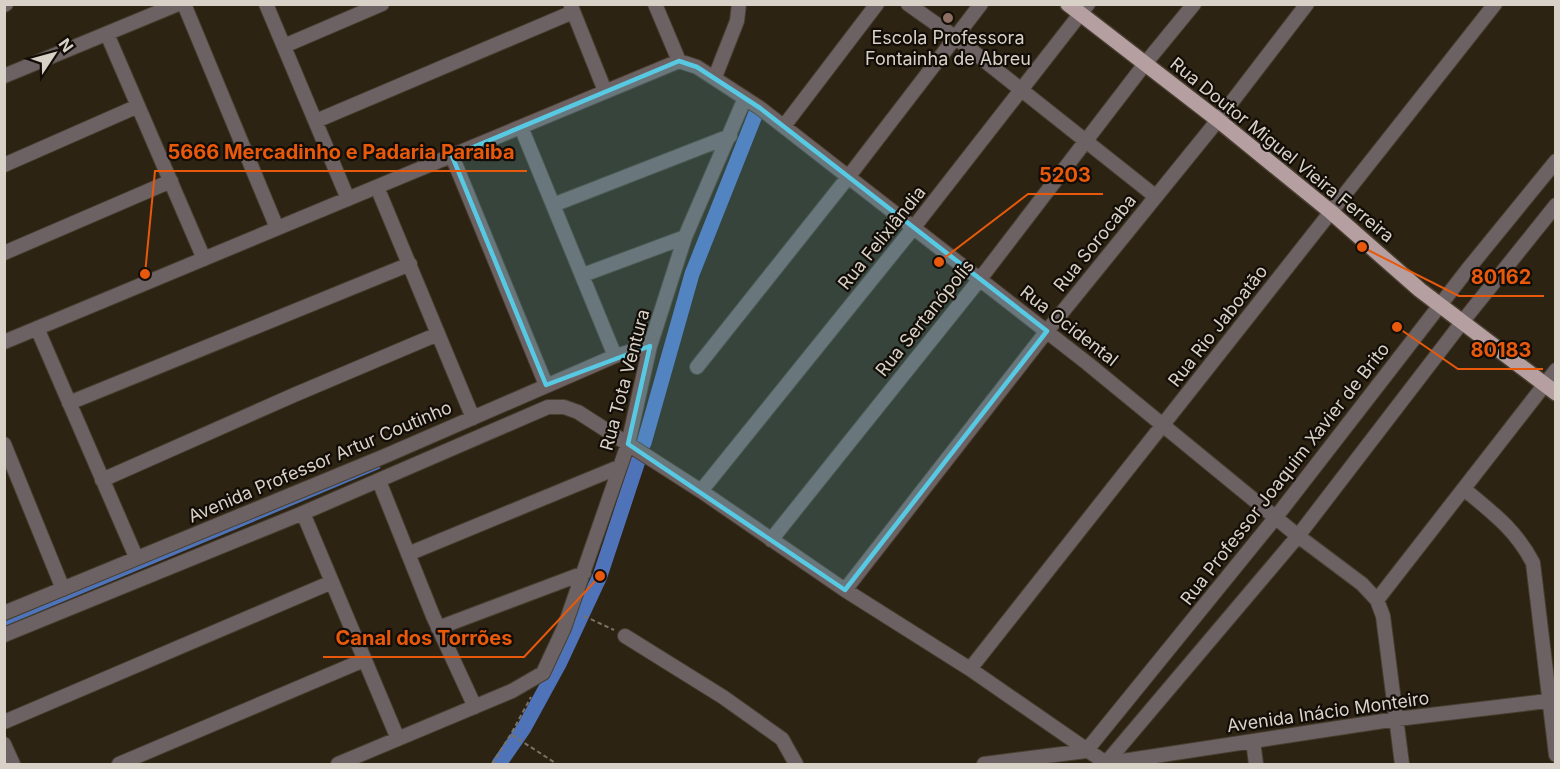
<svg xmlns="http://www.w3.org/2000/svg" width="1560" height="769" font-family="Inter,sans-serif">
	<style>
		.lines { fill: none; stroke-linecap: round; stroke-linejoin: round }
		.stream { stroke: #4f73b9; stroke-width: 4.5 }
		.canal { stroke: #4f73b9; stroke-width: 15 }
		.minor-casing { stroke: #483f30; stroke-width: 16 }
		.major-casing { stroke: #483f30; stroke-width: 18 }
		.path { stroke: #7b7265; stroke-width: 2; stroke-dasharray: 4.5 3; stroke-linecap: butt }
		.minor { stroke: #6d6263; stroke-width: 14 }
		.major { stroke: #b59fa0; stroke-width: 15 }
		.marked { fill: #58c9e3; fill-opacity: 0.2; stroke: #58c9e3; stroke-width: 4.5; stroke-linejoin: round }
		.education-dot { fill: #8d6e63; stroke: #120d07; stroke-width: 2 }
		.labels { text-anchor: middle; stroke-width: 4.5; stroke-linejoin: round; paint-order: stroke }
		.poi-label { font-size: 18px; fill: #d8d1c7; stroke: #120d07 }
		.street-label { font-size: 18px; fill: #d8d1c7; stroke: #120d07 }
		.leader { fill: none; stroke: #e8590c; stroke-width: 2 }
		.callout-dot { fill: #e8590c; stroke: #120d07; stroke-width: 2 }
		.callout-label { font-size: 20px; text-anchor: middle; font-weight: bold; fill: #e8590c; stroke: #120d07; stroke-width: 4.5; stroke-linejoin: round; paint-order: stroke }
	</style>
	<rect width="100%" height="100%" fill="#2d2313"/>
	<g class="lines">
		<path class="stream" d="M 4,624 L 378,467"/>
		<path class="canal" d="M 644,443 L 692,274 L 756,113
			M 499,764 L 524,728 L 559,664 L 600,576 L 640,455"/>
		<defs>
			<path id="minor" d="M 184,4 L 277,228
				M 266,4 L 348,199
				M 655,4 L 679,61 L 697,67 L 760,108 L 1087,363 L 1298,536 L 1362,584 L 1377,600 L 1383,616 L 1402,764
				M 908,4 L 956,38 L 1155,196
				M 4,5 L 6,4
				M 571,6 L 605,91
				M 107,34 L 204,259
				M 284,46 L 382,4
				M 4,76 L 178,4
				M 715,77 L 737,21 L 739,4
				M 316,121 L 573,12
				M 784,126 L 877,4
				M 521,127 L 615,356
				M 452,156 L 546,385
				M 4,165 L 138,106
				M 377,187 L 473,418
				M 553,205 L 730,136
				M 4,253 L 171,181
				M 583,275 L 685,237
				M 37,328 L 136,557
				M 4,342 L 679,61
				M 697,367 L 849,176 L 981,4
				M 69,403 L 410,264
				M 4,444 L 63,589
				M 102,480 L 294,395 L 438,334
				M 379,481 L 433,616 L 475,707
				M 1464,489 C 1493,513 1516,530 1533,563 L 1556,755
				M 701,491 L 914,227 L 1088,4
				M 303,513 L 398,739
				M 771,540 L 980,279 L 1144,65 L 1194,4
				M 408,554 L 619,467
				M 845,590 L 1047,331 L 1218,120 L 1307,4
				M 1377,600 L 1556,370
				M 4,613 L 385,456 L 615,356 L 650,346
				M 438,628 L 584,573
				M 4,635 L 303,513 L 548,407 L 564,407 L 578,412 L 701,491 L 845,590 L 970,669 L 1106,763
				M 625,636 L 723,697 L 782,739 L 796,764
				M 970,669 L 1495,4
				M 4,722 L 332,582
				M 1253,741 L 1256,764
				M 4,744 L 13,764
				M 1086,751 L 1276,517 L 1468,269 L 1556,161
				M 1106,763 L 1298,536 L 1463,321 L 1556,205
				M 119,764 L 364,660
				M 338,764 L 512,691 L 543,673 L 564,628 L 628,444 L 650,346 L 685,237 L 745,98
				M 984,764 L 1086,751
				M 1103,764 L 1397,719 L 1556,700"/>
			<path id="major" d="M 1068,4 L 1218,120 L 1331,212 L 1420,290 L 1556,393"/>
		</defs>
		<use href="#minor" class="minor-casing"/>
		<use href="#major" class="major-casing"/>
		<path class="path" d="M 584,616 L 614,630
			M 512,735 L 557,764
			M 492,764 L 511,734 L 531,697"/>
		<use href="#minor" class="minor"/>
		<use href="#major" class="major"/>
	</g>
	<path class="marked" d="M 679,61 L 697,67 L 760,108 L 1047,331 L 845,590 L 628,444 L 650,346 L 546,385 L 452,156 Z"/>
	<circle class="education-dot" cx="948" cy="18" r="6"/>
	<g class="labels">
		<g class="poi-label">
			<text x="948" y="44">Escola Professora<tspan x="948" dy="21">Fontainha de Abreu</tspan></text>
		</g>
		<g class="street-label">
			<text transform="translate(1282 150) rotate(39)" y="6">Rua Doutor Miguel Vieira Ferreira</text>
			<text transform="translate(882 238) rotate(-51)" y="6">Rua Felixlândia</text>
			<text transform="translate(1095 243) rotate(-51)" y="6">Rua Sorocaba</text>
			<text transform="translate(925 318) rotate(-51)" y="6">Rua Sertanópolis</text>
			<text transform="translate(1069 326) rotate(38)" y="6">Rua Ocidental</text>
			<text transform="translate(1218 326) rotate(-52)" y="6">Rua Rio Jaboatão</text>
			<text transform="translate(625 380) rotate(-75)" y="6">Rua Tota Ventura</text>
			<text transform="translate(320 462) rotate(-23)" y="6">Avenida Professor Artur Coutinho</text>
			<text transform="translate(1285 474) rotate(-52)" y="6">Rua Professor Joaquim Xavier de Brito</text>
			<text transform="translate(1328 712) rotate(-8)" y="6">Avenida Inácio Monteiro</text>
		</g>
	</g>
	<path class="leader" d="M145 274L155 171H527M939 262L1028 194H1103M1362 247L1459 296H1544M1397 327L1458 369H1543M600 576L524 657H323"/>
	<g class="callout-dot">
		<circle cx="145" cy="274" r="6"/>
		<circle cx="939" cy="262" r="6"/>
		<circle cx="1362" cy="247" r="6"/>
		<circle cx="1397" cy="327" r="6"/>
		<circle cx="600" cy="576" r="6"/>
	</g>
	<g class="callout-label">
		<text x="341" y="159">5666 Mercadinho e Padaria Paraiba</text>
		<text x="1065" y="182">5203</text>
		<text x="1501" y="284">80162</text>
		<text x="1501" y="357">80183</text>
		<text x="424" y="645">Canal dos Torrões</text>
	</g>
	<rect width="1560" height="769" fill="none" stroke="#d8d1c7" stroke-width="12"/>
	<g transform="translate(54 54) rotate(54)" stroke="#120d07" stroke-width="4.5" paint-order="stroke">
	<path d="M0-4.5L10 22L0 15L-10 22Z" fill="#d8d1c7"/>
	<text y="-9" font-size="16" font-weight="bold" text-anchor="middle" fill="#d8d1c7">N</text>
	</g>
</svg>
